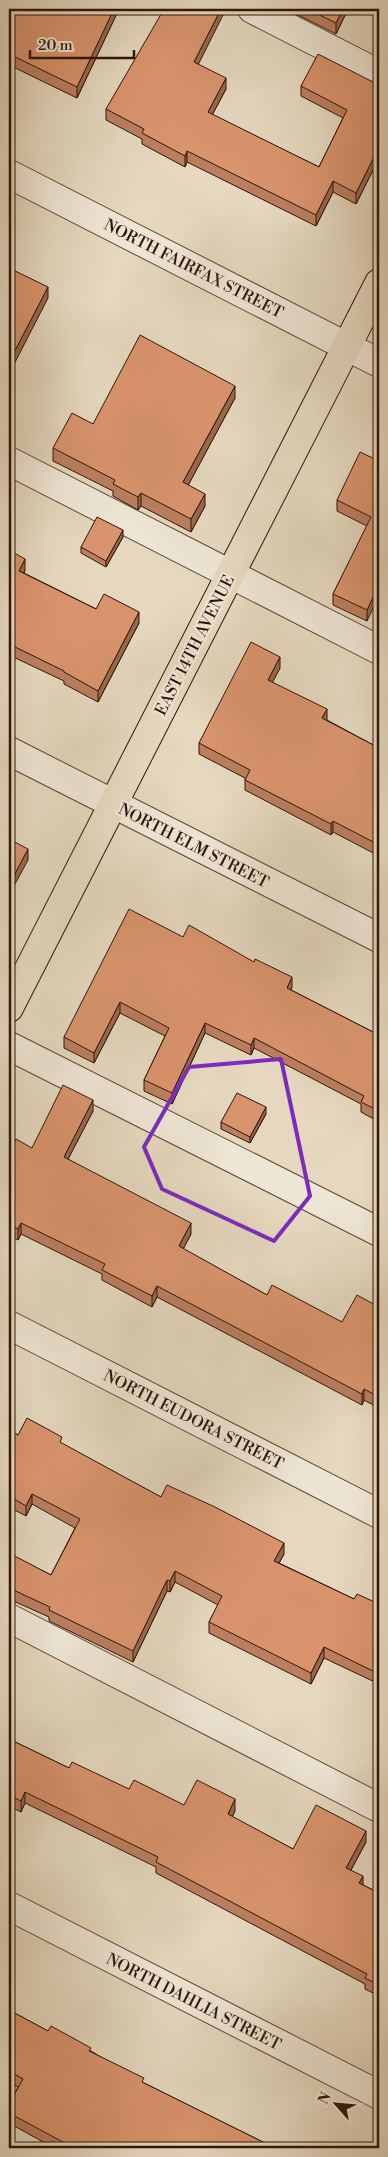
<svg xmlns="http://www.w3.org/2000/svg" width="388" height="2157" font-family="'Libre Bodoni',serif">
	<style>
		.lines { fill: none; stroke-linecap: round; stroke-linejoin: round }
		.minor-casing { stroke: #5d4537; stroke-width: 30 }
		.major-casing { stroke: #30140a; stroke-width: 30 }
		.minor { stroke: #eee6d5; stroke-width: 28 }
		.major { stroke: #e5d8bf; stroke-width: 28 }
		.wall { fill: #bb7f5e; stroke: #30140a }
		.shaded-wall { fill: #98684c; stroke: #30140a }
		.building { fill: #d9946d; stroke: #30140a }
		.marked { fill: none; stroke: #7b2cbf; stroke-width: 4; stroke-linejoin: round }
		.labels { text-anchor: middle; stroke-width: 4.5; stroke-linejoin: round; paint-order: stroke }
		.street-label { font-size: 16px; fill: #30140a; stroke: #eee6d5 }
	</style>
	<rect width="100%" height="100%" fill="#e5d8bf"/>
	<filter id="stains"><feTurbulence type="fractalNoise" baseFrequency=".004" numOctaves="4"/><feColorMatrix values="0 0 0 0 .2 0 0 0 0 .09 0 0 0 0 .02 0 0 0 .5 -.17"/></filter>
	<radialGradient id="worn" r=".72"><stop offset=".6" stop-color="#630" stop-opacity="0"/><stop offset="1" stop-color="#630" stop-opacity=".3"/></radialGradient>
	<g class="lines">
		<defs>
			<path id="minor" d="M 252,9 L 379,74
				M 9,174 L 379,363
				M 9,461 L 379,650
				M 9,751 L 379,938
				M 9,1046 L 379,1232
				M 9,1325 L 379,1514
				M 9,1618 L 379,1808
				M 9,1906 L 379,2095"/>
			<path id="major" d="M 9,1008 L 379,283"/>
		</defs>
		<use href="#minor" class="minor-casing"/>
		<use href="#major" class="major-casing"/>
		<use href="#minor" class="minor"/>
		<use href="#major" class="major"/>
	</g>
	<path class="wall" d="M 9,9 L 119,9 L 77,98 L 9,65 Z
		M 286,9 L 348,9 L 336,34 Z
		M 198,64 L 226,89 L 212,115 L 319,167 L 343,118 L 301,96 L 301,86 L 373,82 L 379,77 L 379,158 L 356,204 L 333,192 L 316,226 L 187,162 L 185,167 L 142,144 L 142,139 L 106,120 L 106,109 Z
		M 235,398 L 188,485 L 205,506 L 191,532 L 141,506 L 138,510 L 113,496 L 113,491 L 53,461 L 53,448 L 93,424 Z
		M 379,461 L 367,621 L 333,605 L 333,594 L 367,526 L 337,511 L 337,500 Z
		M 123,537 L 106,567 L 81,553 L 81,547 Z
		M 9,550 L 25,570 L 24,573 L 96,609 L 139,623 L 98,702 L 64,684 L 64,681 L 9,655 Z
		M 280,668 L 272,682 L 327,720 L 379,748 L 379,856 L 333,832 L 331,835 L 245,790 L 245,778 L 199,754 L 199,743 Z
		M 183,937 L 292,987 L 291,990 L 379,1035 L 379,1122 L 361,1112 L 361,1104 L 254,1048 L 251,1055 L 205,1033 L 172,1104 L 144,1091 L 144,1080 L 165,1036 L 120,1013 L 94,1063 L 64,1048 L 64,1037 Z
		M 93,1111 L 68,1159 L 191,1234 L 183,1249 L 267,1295 L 342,1322 L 379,1307 L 379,1408 L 364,1400 L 362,1405 L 157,1297 L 152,1307 L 102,1280 L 102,1274 L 21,1234 L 18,1240 L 9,1235 L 9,1153 L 32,1148 Z
		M 266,1114 L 250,1143 L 221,1129 L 221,1122 Z
		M 9,1430 L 18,1435 L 62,1444 L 161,1497 L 284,1554 L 279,1563 L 354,1599 L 379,1604 L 379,1684 L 324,1658 L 311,1684 L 209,1633 L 209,1622 L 218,1605 L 175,1582 L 170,1592 L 167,1591 L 133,1662 L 49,1621 L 49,1617 L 9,1599 L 9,1554 L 51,1575 L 75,1528 L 32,1504 L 26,1516 L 9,1507 Z
		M 9,1739 L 69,1768 L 129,1789 L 184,1805 L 235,1811 L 232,1817 L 293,1849 L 366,1842 L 351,1870 L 363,1885 L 379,1893 L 379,1996 L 365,1989 L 365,1984 L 156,1873 L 156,1867 L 25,1803 L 21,1812 L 9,1806 Z
		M 9,2010 L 48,2031 L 91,2051 L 144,2083 L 275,2148 L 54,2148 L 9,2123 L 9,2104 L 18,2087 L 9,2082 Z"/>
	<path class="shaded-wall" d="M 114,9 L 119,9 L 77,98 L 77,87 Z
		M 221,9 L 226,9 L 194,73 L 194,62 Z
		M 343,9 L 348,9 L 336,34 L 336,23 Z
		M 226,78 L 226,89 L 208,123 L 208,112 Z
		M 379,147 L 379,158 L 356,204 L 356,193 Z
		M 187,151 L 187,162 L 185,167 L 185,156 Z
		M 333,181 L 333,192 L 316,226 L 316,215 Z
		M 48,287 L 48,298 L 9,374 L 9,362 Z
		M 235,386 L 235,398 L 183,495 L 183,482 Z
		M 10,473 L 10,484 L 9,487 L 9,476 Z
		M 141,493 L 141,506 L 138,510 L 138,497 Z
		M 205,494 L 205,506 L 191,532 L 191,519 Z
		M 123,530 L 123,537 L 106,567 L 106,561 Z
		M 25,559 L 25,570 L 19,582 L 19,571 Z
		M 379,585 L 379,596 L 367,621 L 367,610 Z
		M 139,612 L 139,623 L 98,702 L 98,691 Z
		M 280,657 L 280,668 L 268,691 L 268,680 Z
		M 327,709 L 327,720 L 322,729 L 322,718 Z
		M 333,821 L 333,832 L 331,835 L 331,824 Z
		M 28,849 L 28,860 L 9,895 L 9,885 Z
		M 292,977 L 292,987 L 287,998 L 287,988 Z
		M 120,1002 L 120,1013 L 94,1063 L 94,1053 Z
		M 205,1023 L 205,1033 L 172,1104 L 172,1093 Z
		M 254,1038 L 254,1048 L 251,1055 L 251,1045 Z
		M 93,1100 L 93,1111 L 64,1167 L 64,1157 Z
		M 266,1107 L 266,1114 L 250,1143 L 250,1137 Z
		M 21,1223 L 21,1234 L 18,1240 L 18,1229 Z
		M 191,1223 L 191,1234 L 179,1257 L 179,1246 Z
		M 157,1286 L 157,1297 L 152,1307 L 152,1296 Z
		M 364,1389 L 364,1400 L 362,1405 L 362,1394 Z
		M 32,1494 L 32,1504 L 26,1516 L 26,1506 Z
		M 284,1543 L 284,1554 L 274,1572 L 274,1561 Z
		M 175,1571 L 175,1582 L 170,1592 L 170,1581 Z
		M 167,1580 L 167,1591 L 133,1662 L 133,1651 Z
		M 324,1647 L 324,1658 L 311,1684 L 311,1673 Z
		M 25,1792 L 25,1803 L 21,1812 L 21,1801 Z
		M 235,1799 L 235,1811 L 228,1826 L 228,1814 Z
		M 366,1831 L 366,1842 L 346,1879 L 346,1868 Z
		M 363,1876 L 363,1887 L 359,1883 Z"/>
	<path class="building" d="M 9,9 L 114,9 L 77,87 L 9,54 Z
		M 164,9 L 221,9 L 194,62 L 226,78 L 208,112 L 319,167 L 347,110 L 301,86 L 318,54 L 373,82 L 376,78 L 379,77 L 379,147 L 356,193 L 333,181 L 316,215 L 187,151 L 185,156 L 142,133 L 144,129 L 106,109 Z
		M 307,9 L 343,9 L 336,23 Z
		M 9,268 L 48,287 L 9,362 Z
		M 140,335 L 235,386 L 183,482 L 205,494 L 191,519 L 141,493 L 138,497 L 113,484 L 115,480 L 53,448 L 72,413 L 93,424 Z
		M 360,452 L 379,461 L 379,585 L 367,610 L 333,594 L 371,517 L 337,500 Z
		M 97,517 L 123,530 L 106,561 L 81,547 Z
		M 9,550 L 25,559 L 19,571 L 96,609 L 104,594 L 139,612 L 98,691 L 64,672 L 64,671 L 9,644 Z
		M 251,642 L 280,657 L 268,680 L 327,709 L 322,718 L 379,748 L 379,845 L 333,821 L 331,824 L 245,780 L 250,770 L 199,743 Z
		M 9,839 L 28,849 L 9,885 Z
		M 129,909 L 183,937 L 189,925 L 254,962 L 255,959 L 292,977 L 287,988 L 379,1035 L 379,1111 L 361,1102 L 364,1096 L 254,1038 L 251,1045 L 205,1023 L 172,1093 L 144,1080 L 169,1028 L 120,1002 L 94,1053 L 64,1037 Z
		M 63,1085 L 93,1100 L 64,1157 L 191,1223 L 179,1246 L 267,1295 L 272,1285 L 342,1322 L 357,1295 L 379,1307 L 379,1397 L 364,1389 L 362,1394 L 157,1286 L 152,1296 L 102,1270 L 105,1264 L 21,1223 L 18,1229 L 9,1225 L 9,1153 L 16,1139 L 32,1148 Z
		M 237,1093 L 266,1107 L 250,1137 L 221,1122 Z
		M 27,1418 L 62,1437 L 60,1442 L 161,1497 L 167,1485 L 215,1507 L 284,1543 L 274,1561 L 354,1599 L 357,1594 L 379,1604 L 379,1674 L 324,1647 L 311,1673 L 209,1622 L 222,1596 L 175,1571 L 170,1581 L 167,1580 L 133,1651 L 49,1610 L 50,1607 L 9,1588 L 9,1553 L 51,1575 L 80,1519 L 32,1494 L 26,1506 L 9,1496 L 9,1430 L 18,1435 Z
		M 9,1739 L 69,1768 L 72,1762 L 129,1789 L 134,1780 L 184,1805 L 197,1780 L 235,1799 L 228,1814 L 293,1849 L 316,1805 L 366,1831 L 346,1868 L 363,1876 L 359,1883 L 379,1893 L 379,1985 L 365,1978 L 367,1974 L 156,1862 L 158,1857 L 25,1792 L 21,1801 L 9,1795 Z
		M 9,2010 L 48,2031 L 51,2026 L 91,2048 L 89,2051 L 144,2078 L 142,2082 L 275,2148 L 74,2148 L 9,2113 L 9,2104 L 23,2079 L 9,2071 Z"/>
	<path class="marked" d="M 281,1059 L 310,1196 L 274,1241 L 162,1189 L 144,1147 L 189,1067 Z"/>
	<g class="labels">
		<g class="street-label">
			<text transform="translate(194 268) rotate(27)" y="6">NORTH FAIRFAX STREET</text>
			<text transform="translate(194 645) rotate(-63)" y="6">EAST 14TH AVENUE</text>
			<text transform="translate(194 845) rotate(27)" y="6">NORTH ELM STREET</text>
			<text transform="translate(194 1419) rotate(27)" y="6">NORTH EUDORA STREET</text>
			<text transform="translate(194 2001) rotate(27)" y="6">NORTH DAHLIA STREET</text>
		</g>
	</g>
	<rect width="388" height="2157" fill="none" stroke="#e5d8bf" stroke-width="30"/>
	<rect x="10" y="10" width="368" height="2137" fill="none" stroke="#30140a" stroke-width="2.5"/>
	<rect x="15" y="15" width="358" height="2127" fill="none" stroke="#30140a"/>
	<g transform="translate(336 2104) rotate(297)" stroke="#eee6d5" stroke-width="4" paint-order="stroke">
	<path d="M0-4L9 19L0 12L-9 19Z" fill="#30140a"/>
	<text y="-8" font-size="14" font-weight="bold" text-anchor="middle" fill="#30140a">N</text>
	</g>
	<path d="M30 50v8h104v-8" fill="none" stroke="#30140a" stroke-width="2.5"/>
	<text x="38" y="50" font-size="15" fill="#30140a" stroke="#eee6d5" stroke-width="4" paint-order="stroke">20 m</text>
	<rect width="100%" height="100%" filter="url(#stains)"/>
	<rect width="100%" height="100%" fill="url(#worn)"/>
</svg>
